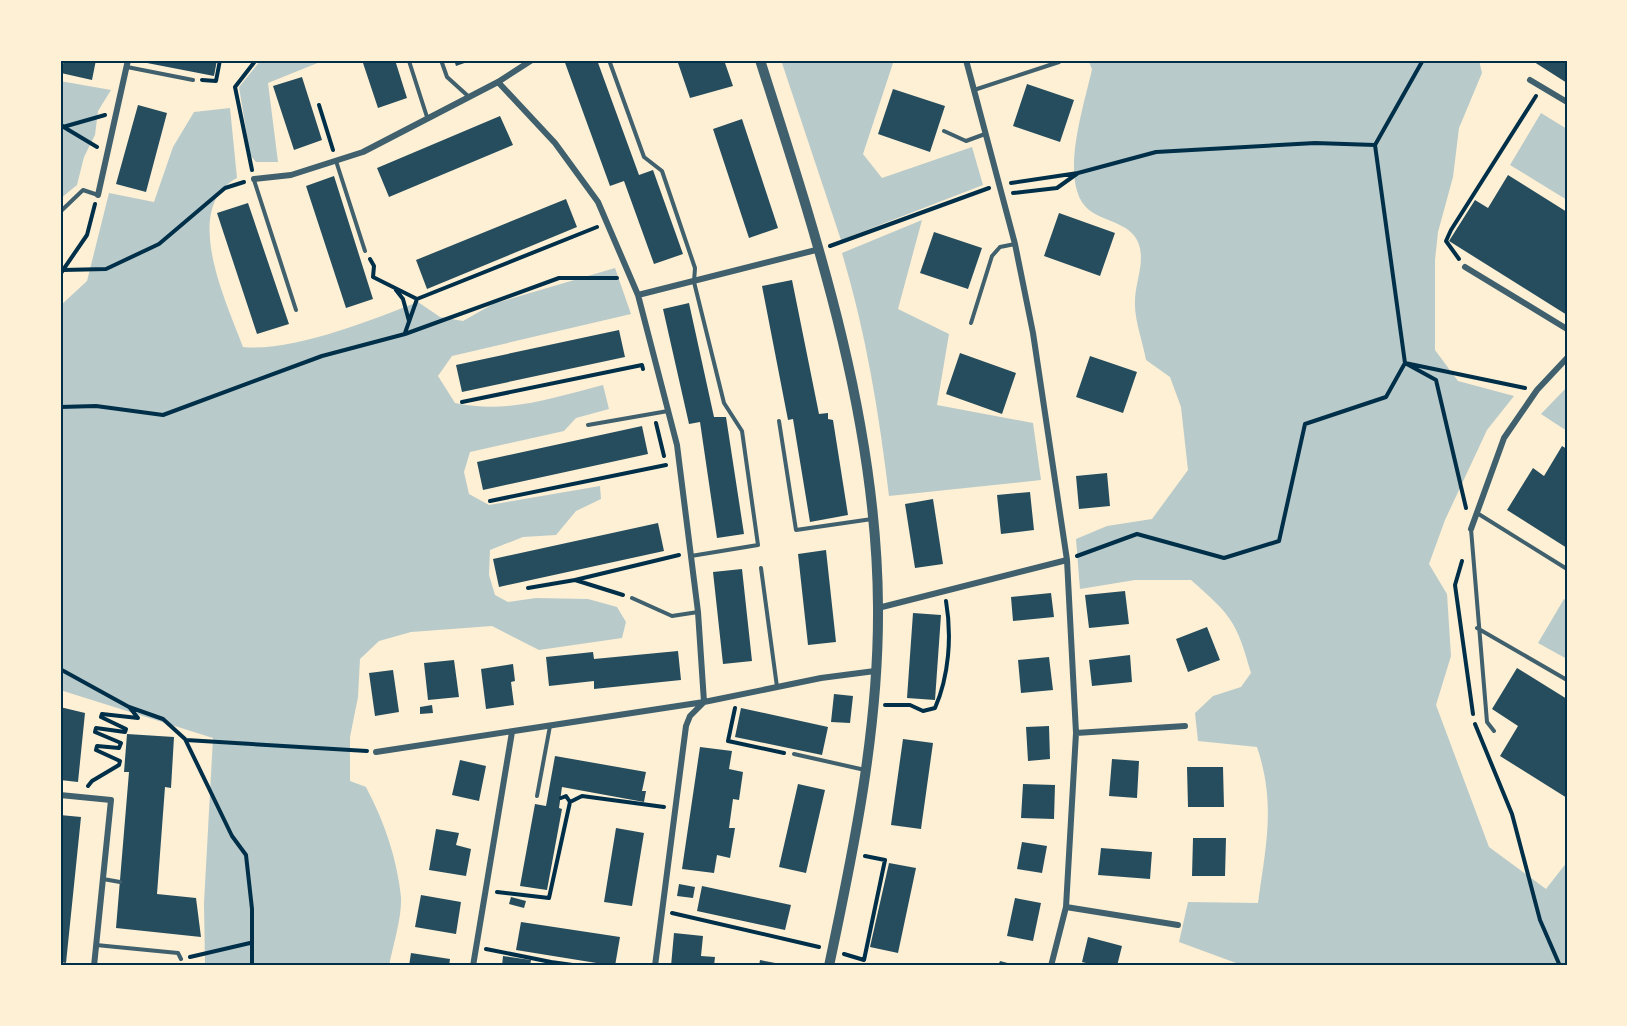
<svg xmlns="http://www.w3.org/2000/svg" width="1627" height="1026" font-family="'Public Sans',sans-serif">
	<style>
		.green { fill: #b9caca }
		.building { fill: #264d5e }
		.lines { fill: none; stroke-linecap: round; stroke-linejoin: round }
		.path { stroke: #003049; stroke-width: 4 }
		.service { stroke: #3f606c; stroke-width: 4 }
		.minor { stroke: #3f606c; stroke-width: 6 }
		.tertiary { stroke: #3f606c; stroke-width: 10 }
		.neatline { fill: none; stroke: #003049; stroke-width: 2 }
	</style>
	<rect width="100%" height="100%" fill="#fdf0d5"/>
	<path class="green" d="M 261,60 L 325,60 L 268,83 L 278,162 L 256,162 L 250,155 L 239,87 Z
		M 781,60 L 894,60 L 863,154 L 882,178 L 972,147 L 983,185 L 841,240 Z
		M 1088,60 L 1479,60 L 1482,73 L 1459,128 L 1453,177 L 1438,232 L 1435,260 L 1435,350 L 1458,381 L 1514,396 L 1487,430 L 1445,520 L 1429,564 L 1447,594 L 1451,656 L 1436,705 L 1489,847 L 1546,889 L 1567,862 L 1567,966 L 1236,966 L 1236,963 L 1179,942 L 1188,902 L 1258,903 C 1266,845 1276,804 1257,747 L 1198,741 L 1195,713 L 1213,696 L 1241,687 L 1251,673 C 1237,622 1231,615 1191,580 L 1135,580 L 1080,589 L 1076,539 L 1107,526 L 1152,519 L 1188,470 L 1181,407 L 1170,377 L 1146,360 C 1143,342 1134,320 1135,301 C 1135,282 1146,262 1138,242 C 1130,223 1103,221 1089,210 C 1057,184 1085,103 1092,69 Z
		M 60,81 L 111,90 L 98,111 L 95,135 L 84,157 L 77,185 L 60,199 Z
		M 230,108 L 237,178 C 180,208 227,303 243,347 C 293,352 371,320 418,302 L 440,317 L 463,321 L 493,304 L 615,268 L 631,314 L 452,356 L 438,376 L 455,403 C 508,414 552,398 603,385 L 609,409 L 576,418 L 564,431 L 470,452 L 464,472 L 469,494 L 489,505 L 600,486 L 601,499 L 576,511 L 556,535 L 523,537 L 490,550 L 489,575 L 495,595 L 508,602 L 536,598 L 588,599 L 617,607 L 626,622 L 622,638 L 539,650 L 492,626 L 411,632 L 379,641 L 360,659 L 358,697 L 350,737 L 350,781 L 366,787 C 384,821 397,858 401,897 C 402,918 393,945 389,966 L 205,966 L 204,903 L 213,738 L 60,690 L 60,306 L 87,281 L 109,193 L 154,202 L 173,147 L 194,112 Z
		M 1541,113 L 1567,129 L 1567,200 L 1510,165 Z
		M 922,220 L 898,309 L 949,334 L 937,405 L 1033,423 L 1041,480 L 889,496 C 879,413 866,333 842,253 Z
		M 1567,387 L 1567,431 L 1541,414 Z
		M 1564,599 L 1567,601 L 1567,659 L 1538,643 Z"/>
	<path class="building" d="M 64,60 L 96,60 L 92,80 L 61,73 Z
		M 148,60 L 217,60 L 214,76 L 147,63 Z
		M 362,60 L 395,60 L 407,98 L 378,108 Z
		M 454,60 L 473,60 L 456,66 Z
		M 564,60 L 597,60 L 639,175 L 653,170 L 683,254 L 654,264 L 624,181 L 610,186 Z
		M 677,60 L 724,60 L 733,86 L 690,98 Z
		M 1531,60 L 1567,60 L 1567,83 Z
		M 302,77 L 322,140 L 294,150 L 273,86 Z
		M 1027,84 L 1074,100 L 1060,142 L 1013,126 Z
		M 893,89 L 945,106 L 930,152 L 878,134 Z
		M 138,105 L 167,113 L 146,192 L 116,184 Z
		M 500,116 L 513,145 L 389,197 L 377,168 Z
		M 742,119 L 778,228 L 749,238 L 713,129 Z
		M 1508,175 L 1567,212 L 1567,315 L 1449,241 L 1475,200 L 1488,208 Z
		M 334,176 L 373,299 L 346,308 L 306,186 Z
		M 566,199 L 577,227 L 427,289 L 416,260 Z
		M 248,203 L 289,324 L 257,334 L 217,213 Z
		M 1059,213 L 1115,233 L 1100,276 L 1044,256 Z
		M 934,232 L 982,248 L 968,289 L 920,273 Z
		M 792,280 L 819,414 L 828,413 L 828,419 L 833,420 L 848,515 L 810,522 L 793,419 L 788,420 L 762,286 Z
		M 689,303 L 714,417 L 726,417 L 744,534 L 717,538 L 700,422 L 689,424 L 663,309 Z
		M 619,330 L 625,357 L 462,392 L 456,365 Z
		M 960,353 L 1016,373 L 1002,414 L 946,394 Z
		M 1090,356 L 1137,372 L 1123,413 L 1076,397 Z
		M 642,426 L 648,454 L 483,490 L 477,462 Z
		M 1562,446 L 1567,449 L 1567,548 L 1507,510 L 1533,468 L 1544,476 Z
		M 1107,473 L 1110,506 L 1079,509 L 1076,476 Z
		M 1030,492 L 1034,530 L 1001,534 L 997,495 Z
		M 933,499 L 943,564 L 915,568 L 905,504 Z
		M 658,523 L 664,551 L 499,587 L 493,559 Z
		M 826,550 L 836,642 L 808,645 L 798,554 Z
		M 742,569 L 752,661 L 723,664 L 713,572 Z
		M 1125,591 L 1129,624 L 1089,628 L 1085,595 Z
		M 1051,593 L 1054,617 L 1013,621 L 1011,597 Z
		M 913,613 L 941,615 L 935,700 L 907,698 Z
		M 1207,627 L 1220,660 L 1188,672 L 1176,639 Z
		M 678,651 L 681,680 L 594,689 L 594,681 L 549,686 L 546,657 L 593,652 L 594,659 Z
		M 1130,655 L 1132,682 L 1092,686 L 1089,660 Z
		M 1049,657 L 1053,690 L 1021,693 L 1018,660 Z
		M 454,660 L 459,697 L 428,700 L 424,663 Z
		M 513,664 L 515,681 L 511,682 L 514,705 L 486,709 L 481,669 Z
		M 1517,668 L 1567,699 L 1567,798 L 1500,756 L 1518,726 L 1492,709 Z
		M 393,670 L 399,712 L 375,716 L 369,673 Z
		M 834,694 L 853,696 L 850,723 L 831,722 Z
		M 432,705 L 433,713 L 420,714 L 420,707 Z
		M 60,707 L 85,713 L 78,782 L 60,780 Z
		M 741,708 L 828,727 L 822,755 L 735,737 Z
		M 1049,726 L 1050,759 L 1028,761 L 1026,727 Z
		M 127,734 L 174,737 L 171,788 L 165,787 L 157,894 L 196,898 L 201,937 L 116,928 L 129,772 L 124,772 Z
		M 903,739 L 933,743 L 921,829 L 891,825 Z
		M 700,747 L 732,751 L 729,769 L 743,772 L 739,800 L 733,799 L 729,828 L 735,828 L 730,858 L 717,855 L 714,873 L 682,869 Z
		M 555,756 L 646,772 L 642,791 L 646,791 L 644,802 L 562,787 L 559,808 L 562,809 L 547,890 L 520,886 L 535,804 L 546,806 Z
		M 1112,759 L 1139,761 L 1137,798 L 1109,796 Z
		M 460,760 L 486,766 L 479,801 L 452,795 Z
		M 1187,767 L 1223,767 L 1224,807 L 1188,807 Z
		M 798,784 L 825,790 L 806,873 L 779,867 Z
		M 1023,784 L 1055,785 L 1054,819 L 1021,818 Z
		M 60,815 L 81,817 L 66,963 L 60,962 Z
		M 616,828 L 644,833 L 632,906 L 604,902 Z
		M 436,829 L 459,833 L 456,845 L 471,849 L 466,876 L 429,870 Z
		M 1193,838 L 1226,838 L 1225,876 L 1192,876 Z
		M 1022,842 L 1047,846 L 1042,873 L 1017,869 Z
		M 1101,848 L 1152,852 L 1150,879 L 1098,875 Z
		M 889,863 L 916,868 L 898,953 L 870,947 Z
		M 679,884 L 695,887 L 693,898 L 677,896 Z
		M 702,886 L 791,905 L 785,930 L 697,911 Z
		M 421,895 L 461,902 L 456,934 L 415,927 Z
		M 511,897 L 526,901 L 524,908 L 509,904 Z
		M 1015,898 L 1041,903 L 1033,941 L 1007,936 Z
		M 521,922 L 620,937 L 615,966 L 516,950 Z
		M 674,933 L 703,936 L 701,956 L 715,957 L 714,966 L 671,966 Z
		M 1088,937 L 1122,946 L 1117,966 L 1098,966 L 1082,962 Z
		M 411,953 L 450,959 L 449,966 L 409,966 Z
		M 503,956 L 531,960 L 530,966 L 502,966 Z
		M 760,960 L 786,965 L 785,966 L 759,966 Z
		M 1000,961 L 1015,965 L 1015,966 L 998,966 Z"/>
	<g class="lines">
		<path class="path" d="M 202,80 L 216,81 L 220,60
			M 319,105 L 333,150
			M 62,126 L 97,147
			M 63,127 L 105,115
			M 1375,145 L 1405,363 L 1436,380 L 1466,508
			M 252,170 L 235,87 L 256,60
			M 1011,183 L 1078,173
			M 1013,193 L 1057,188 L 1078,173 L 1156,152 L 1315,143 L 1375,145 L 1423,60
			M 830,246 L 989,188
			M 370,259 L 374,266 L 373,277 L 417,299
			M 1459,259 L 1446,241 L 1451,230 L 1536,96
			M 63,270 L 87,235 L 95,204
			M 60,275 L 63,270 L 106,269 L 159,244 L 225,188 L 244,182
			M 396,290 L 403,299 L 409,321
			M 405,333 L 417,299 L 597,227
			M 462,402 L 642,365 L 643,369
			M 60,407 L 96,406 L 163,415 L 322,356 L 405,334 L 559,278 L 617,278
			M 656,423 L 664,456
			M 490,501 L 666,465
			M 1077,556 L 1137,534 L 1224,558 L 1279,541 L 1305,424 L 1386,397 L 1405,363 L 1525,388
			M 1462,561 L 1455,585 L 1473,714
			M 575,580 L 679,555
			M 528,588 L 575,580 L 623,595
			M 60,669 L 129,707 L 163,719 L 185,739 L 232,836 L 246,855 L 252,909 L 252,966
			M 885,705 L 910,705 L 923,711 L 935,708 C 949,676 952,636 946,601
			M 735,708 L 728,741 L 784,753
			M 1475,724 L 1512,814 L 1540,920 L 1560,966
			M 186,740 L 367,751
			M 88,786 L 92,781 L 119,765 L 120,761 L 96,750 L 97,746 L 119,748 L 121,743 L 95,732 L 96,728 L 125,732 L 126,729 L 101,717 L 102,714 L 138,718 L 130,708
			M 561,798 L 566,796 L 570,802
			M 497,892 L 549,898 L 570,802 L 582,796 L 664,807
			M 672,913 L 819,947
			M 486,949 L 551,962
			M 844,954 L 864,960 L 885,860 L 865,856
			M 190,957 L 250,943
			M 548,966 L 551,962 L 580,966"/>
		<path class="service" d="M 441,60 L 447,77 L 468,96
			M 609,60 L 644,157 L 662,171 L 695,268 L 694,282 L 724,403 L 742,431 L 758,545 L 691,556
			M 409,61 L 427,117
			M 127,67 L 193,80
			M 974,90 L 1059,62
			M 944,131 L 966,141 L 985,134
			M 336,161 L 365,251
			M 254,180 L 296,310
			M 60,212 L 83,190 L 98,195
			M 971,323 L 992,256 L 1000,247 L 1015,244
			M 779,421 L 796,530 L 872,519
			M 588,425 L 668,411
			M 1477,513 L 1567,569
			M 1471,529 L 1487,722 L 1494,731
			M 761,568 L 777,687
			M 632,598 L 672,616 L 698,612
			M 1477,628 L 1567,680
			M 794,754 L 865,770
			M 537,796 L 550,726
			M 103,879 L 120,882
			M 96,945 L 178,953 L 181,959"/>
		<path class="minor" d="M 966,60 L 1015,244 L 1033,333 L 1067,560 L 1076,733 L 1066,907 L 1051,966
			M 1530,80 L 1567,102
			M 498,82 L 555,143 L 598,202 L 638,295 L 677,445 L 698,612 L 704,702 L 690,716 L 686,726 L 655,966
			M 254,179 L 291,175 L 363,152 L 498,82 L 532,60
			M 98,195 L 128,60
			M 1465,267 L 1567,329
			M 638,295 L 820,249
			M 1471,529 L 1504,438 L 1537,390 L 1567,358
			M 878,608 L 1067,560
			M 1076,733 L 1185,726
			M 376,752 L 704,702 L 821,678 L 875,671
			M 60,795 L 111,800 L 94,966
			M 1066,907 L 1178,925
			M 473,966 L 512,732"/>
		<path class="tertiary" d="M 760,60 C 817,238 877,419 878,607 C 879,728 854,848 829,966"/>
	</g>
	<rect width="1627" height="1026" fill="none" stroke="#fdf0d5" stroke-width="123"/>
	<rect x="62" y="62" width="1504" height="902" class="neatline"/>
</svg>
